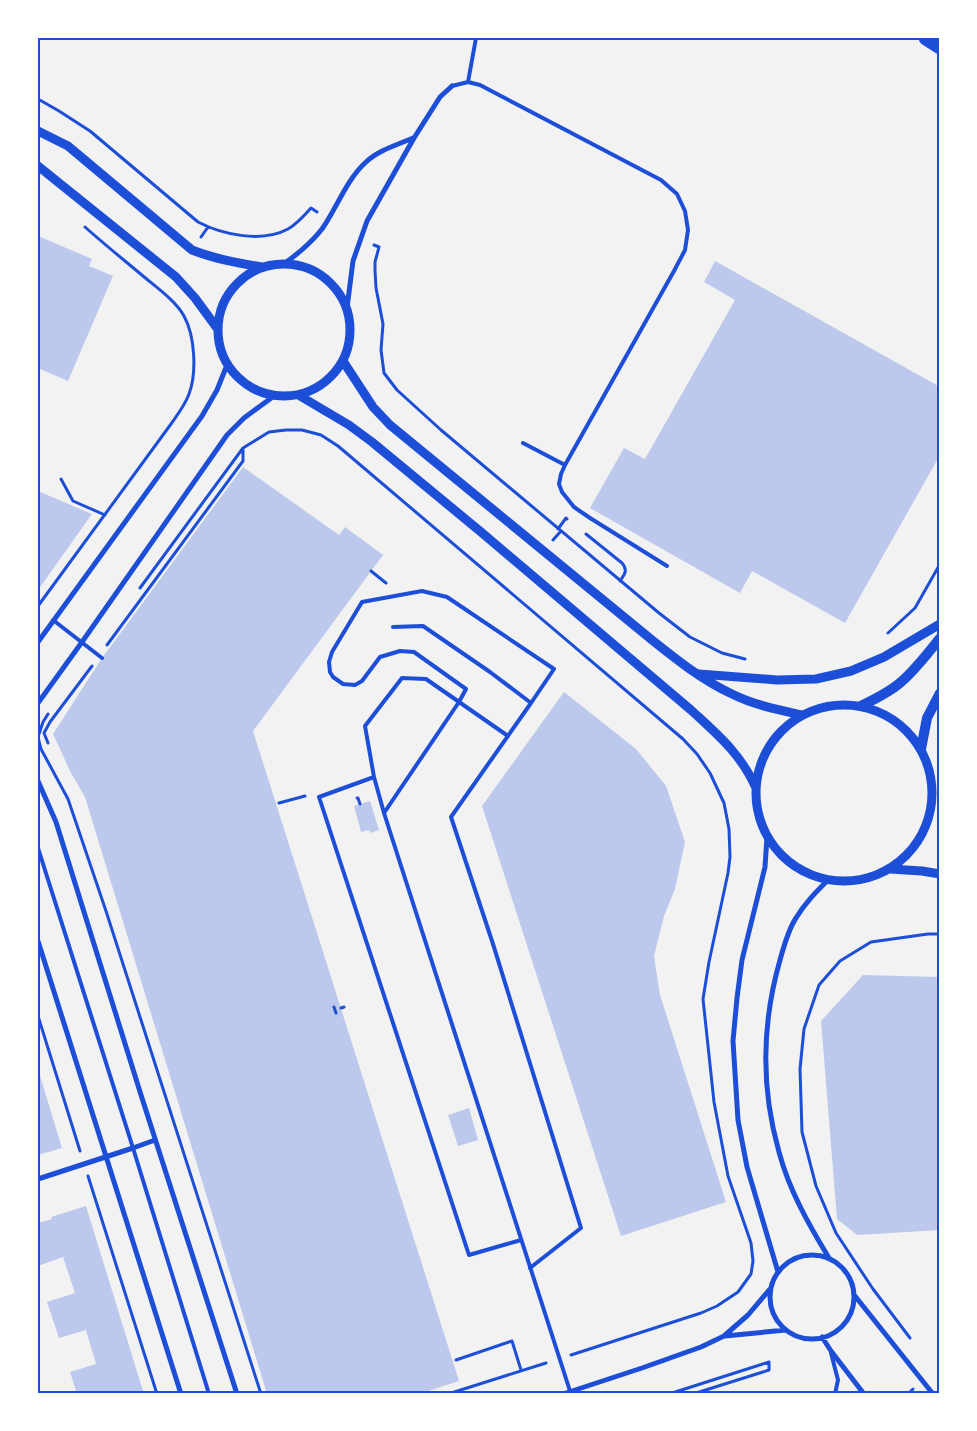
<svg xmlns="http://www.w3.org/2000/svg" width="977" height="1431" font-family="'IBM Plex Serif',serif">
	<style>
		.building { fill: #bdc9ec }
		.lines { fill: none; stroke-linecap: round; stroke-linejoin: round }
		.path { stroke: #1d4ed8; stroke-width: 3 }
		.service { stroke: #1d4ed8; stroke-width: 4 }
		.minor { stroke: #1d4ed8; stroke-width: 5 }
		.tertiary { stroke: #1d4ed8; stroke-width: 9 }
		.secondary { stroke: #1d4ed8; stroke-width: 10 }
		.motorway { stroke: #1d4ed8; stroke-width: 15 }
		.neatline { fill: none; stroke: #1d4ed8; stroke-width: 2 }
	</style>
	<rect width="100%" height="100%" fill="#f2f2f2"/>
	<path class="building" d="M 38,236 L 92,259 L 89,266 L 113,276 L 68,381 L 38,368 Z
		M 715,261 L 940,387 L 940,455 L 845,623 L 752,571 L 740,593 L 590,508 L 624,448 L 645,459 L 735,300 L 704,282 Z
		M 243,467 L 339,535 L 345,527 L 383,555 L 253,731 L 459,1381 L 419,1394 L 267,1394 L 85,797 L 71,773 L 53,734 L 102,658 Z
		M 38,491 L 92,514 L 38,590 Z
		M 564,692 L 636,749 L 666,786 L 685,842 L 675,889 L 664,916 L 654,956 L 660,995 L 726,1202 L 621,1236 L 482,806 Z
		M 370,801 L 379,830 L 370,833 L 369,830 L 361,832 L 354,806 Z
		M 863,975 L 940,977 L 940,1230 L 857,1235 L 837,1219 L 821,1021 Z
		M 38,1069 L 62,1148 L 38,1155 Z
		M 469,1108 L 478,1140 L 458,1146 L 448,1115 Z
		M 86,1206 L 139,1378 L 144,1394 L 77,1394 L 70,1372 L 96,1364 L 86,1330 L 59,1338 L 47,1302 L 75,1293 L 63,1257 L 38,1266 L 38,1223 L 52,1219 L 51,1217 Z"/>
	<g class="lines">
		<path class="path" d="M 38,99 L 59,111 L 90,131 L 198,222 C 223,235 262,243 288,229 C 297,224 304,216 311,208 L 317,212
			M 201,237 L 208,227
			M 374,245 L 379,247 L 375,262 L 375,270 L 376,288 L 383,324 L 381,350 L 384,373 L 397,390 L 441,430 L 659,613 L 690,637 L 722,653 L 745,659
			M 61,479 L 73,501 L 105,515
			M 558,529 L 566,518 L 567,519
			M 586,534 L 622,563 C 628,570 625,574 620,581
			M 553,540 L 561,531
			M 371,571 L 386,583
			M 140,588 L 243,448 L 269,432 L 286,430 L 302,430 L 321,435 L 338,446 L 683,739 L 697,754 L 710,773 L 724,803 L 729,829 L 730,857 L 728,873 L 709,962 L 703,999 L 714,1102 L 728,1176 L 751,1243 L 753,1261 L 751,1274 L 738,1292 L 717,1306 L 701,1313 L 571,1355
			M 38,606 L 171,424 C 178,414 185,405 189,394 C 197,373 195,336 184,316 C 176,301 156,287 143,276 C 124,260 104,244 85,227
			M 888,633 L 915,608 L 940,564
			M 107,645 L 243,461 L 243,448
			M 48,714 L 43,722 L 38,737 L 41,749 L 68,799 L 106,911 L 261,1394
			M 48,743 L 44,733 L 50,722 L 92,666
			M 357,798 L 358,798 L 360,804
			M 279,803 L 305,796
			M 334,1007 L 336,1013
			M 341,1008 L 344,1007
			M 38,1016 L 80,1151
			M 88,1176 L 157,1394
			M 910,1338 L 873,1289 L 836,1233 L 816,1186 L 802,1132 L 800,1069 L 804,1029 L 819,985 L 840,961 L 871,942 L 928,934 L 940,934
			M 456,1360 L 512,1341 L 521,1370
			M 448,1394 L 546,1363
			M 669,1394 L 769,1362 L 769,1370 L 693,1394
			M 908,1394 L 913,1389"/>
		<path class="service" d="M 468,82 L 476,38
			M 452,86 L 468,82 L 480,85 L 661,180 L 677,194 L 685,211 L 688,230 L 685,250 L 674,271 L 565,465 L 561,474 L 559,484 L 562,492 L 574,507 L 590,518 L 667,566
			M 523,443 L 565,465
			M 53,620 L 102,658
			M 393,627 L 423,626 L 490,672 L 531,703 L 451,817 L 493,944 L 581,1228 L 530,1268
			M 374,777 L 365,726 L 402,678 L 426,679 L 508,736
			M 384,813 L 459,702 L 466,689 L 414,652 L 400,651 L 380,657 L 362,681 L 355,685 L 343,684 L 333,677 L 330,672 L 329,662 L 332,652 L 362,602 L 422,591 L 447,597 L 554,669 L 531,703
			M 38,848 L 133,1148 L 209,1394
			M 521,1240 L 469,1255 L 319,797 L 374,777 L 384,813 C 446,1006 507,1199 570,1391
			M 831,1353 L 838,1380 L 835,1394"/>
		<path class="minor" d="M 285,263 C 299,253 311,243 322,229 C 337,208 346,180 366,162 C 379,150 397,145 413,138
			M 347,308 L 353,261 L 367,221 L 414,138 L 440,97 L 452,86
			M 38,642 L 202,416 L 217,390 L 227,365
			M 38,703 L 82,642 L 227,435 L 244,418 L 274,396
			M 38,781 L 56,822 L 141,1095 L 237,1394
			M 767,837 L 765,867 L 742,960 L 737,998 L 733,1041 L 738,1120 L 747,1167 L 778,1272
			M 828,880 C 816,892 805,903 796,918 C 788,930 784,946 780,960 C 762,1023 761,1089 779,1152 C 789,1190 809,1225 829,1258
			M 38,941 L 181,1394
			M 38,1179 L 133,1148 L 155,1140
			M770 1297a42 42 0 1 1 84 0a42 42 0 1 1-84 0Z
			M 855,1296 L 933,1394
			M 725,1336 L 786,1330
			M 822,1337 L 831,1351 L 864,1394
			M 563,1394 L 642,1368 L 701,1347 L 724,1336 L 748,1315 L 770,1289"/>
		<path class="tertiary" d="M 38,131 L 68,146 L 192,250 C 215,259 238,263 262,267
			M 38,166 L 176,277 L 195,298 L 217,328
			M218 330a66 66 0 1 1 132 0a66 66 0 1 1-132 0Z
			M 343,361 L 373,407 L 390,425 L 652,640 C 677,660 702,680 732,694 C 754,705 779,710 802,715
			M 300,396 L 349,425 L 372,442 L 481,532 L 691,710 C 718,735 741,754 756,788
			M 699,674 L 777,680 L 816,679 L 851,671 L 884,657 L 940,624
			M756 793a88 88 0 1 1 176 0a88 88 0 1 1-176 0Z
			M 890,869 L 922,871 L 940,874"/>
		<path class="secondary" d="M 861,706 C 875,699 890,692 901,682 C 916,669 928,653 940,638
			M 921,749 L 927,718 L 940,693"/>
		<path class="motorway" d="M 926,38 L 940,47"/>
	</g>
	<rect width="977" height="1431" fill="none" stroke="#ffffff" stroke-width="78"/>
	<rect x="39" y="39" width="899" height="1353" class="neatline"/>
</svg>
